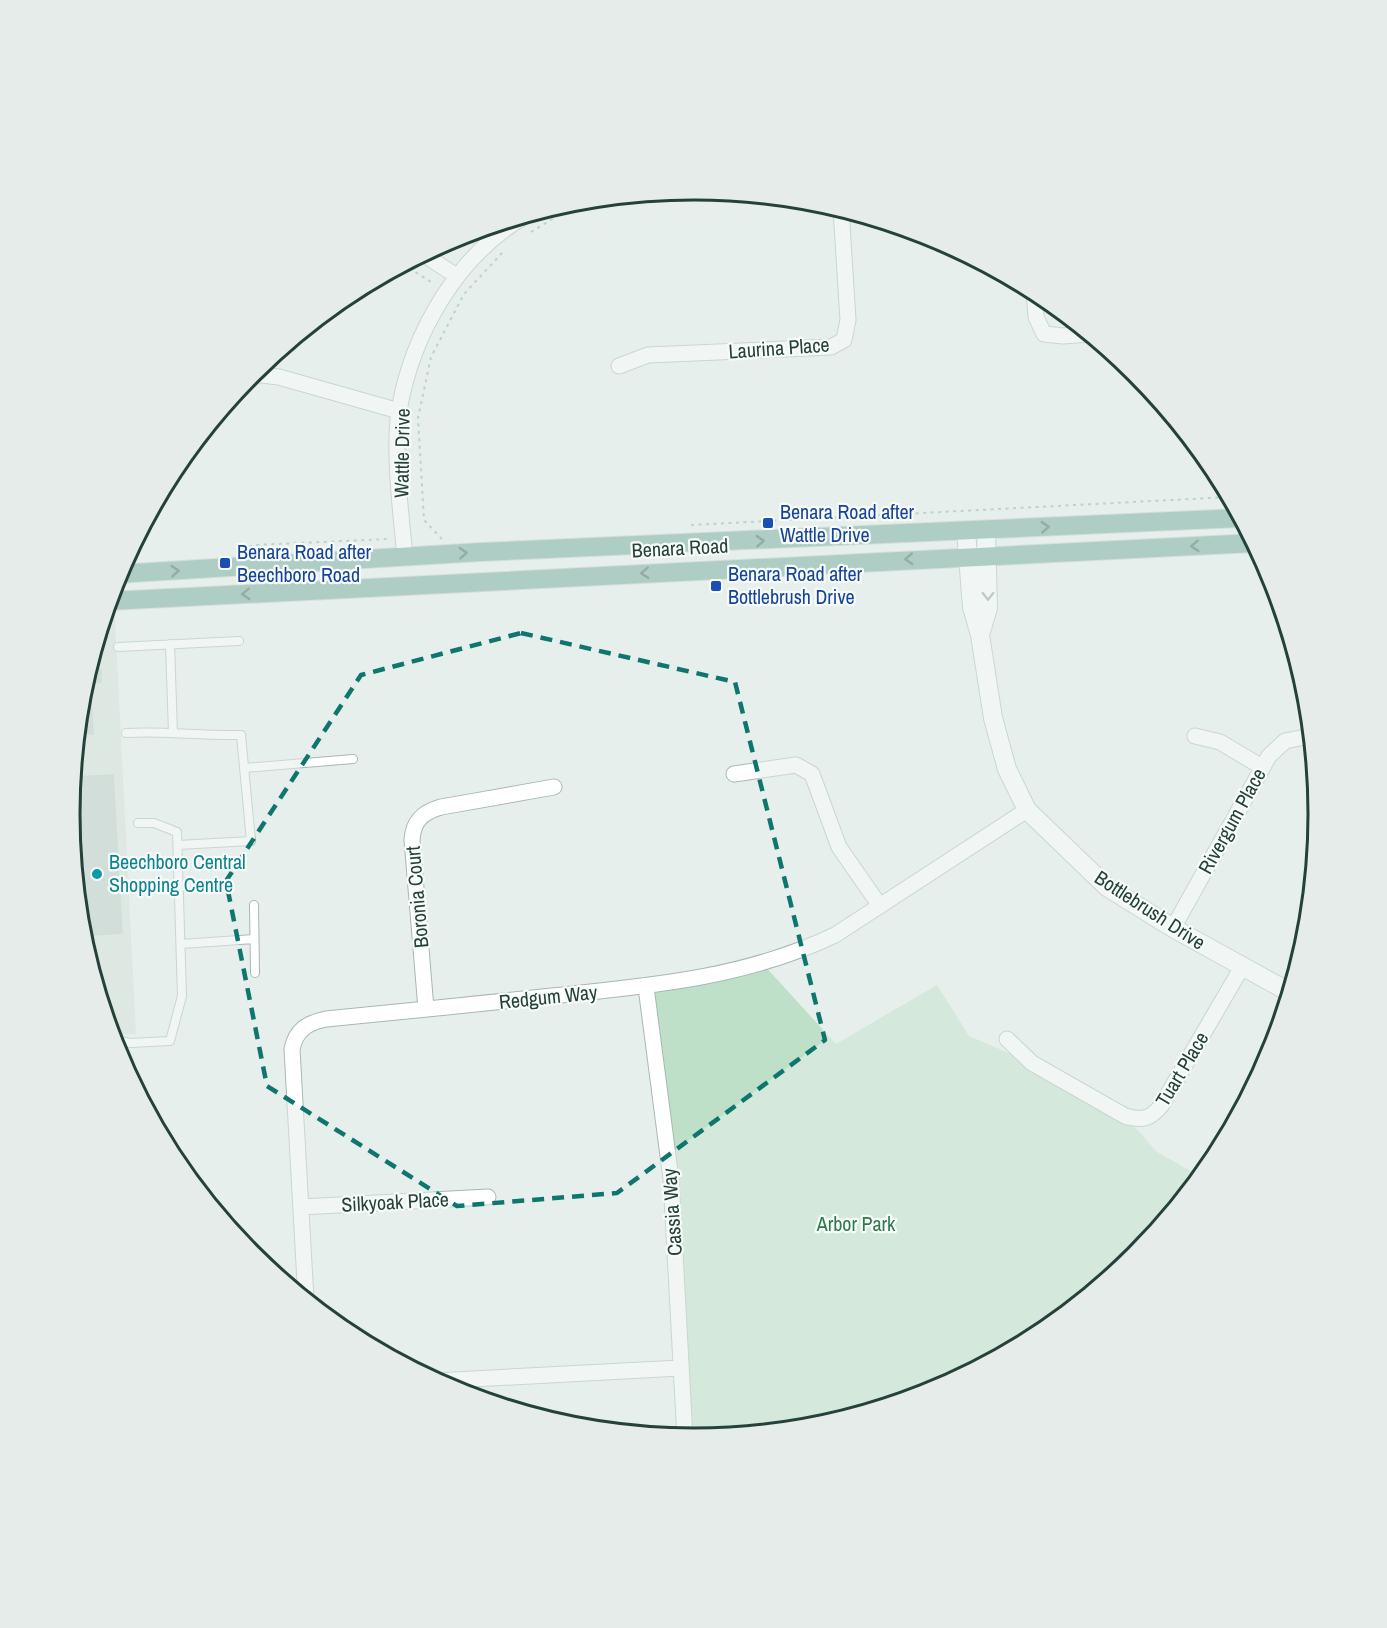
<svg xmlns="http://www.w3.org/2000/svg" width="1387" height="1628" font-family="'Archivo Narrow',sans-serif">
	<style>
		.built { fill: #d4dfda }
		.green { fill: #bfe0c8 }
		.building { fill: #bbcac4; stroke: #b8c9c2; stroke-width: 1.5 }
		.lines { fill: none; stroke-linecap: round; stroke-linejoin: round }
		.lane-casing { stroke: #a8b8b2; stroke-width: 10 }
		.street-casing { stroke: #a8b8b2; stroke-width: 17 }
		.secondary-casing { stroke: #a4bbb3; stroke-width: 20 }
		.primary-casing { stroke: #c2cac8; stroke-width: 20 }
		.path { stroke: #86b3a5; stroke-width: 2; stroke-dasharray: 3 4.5; stroke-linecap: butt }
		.lane { stroke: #fff; stroke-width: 8 }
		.street { stroke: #fff; stroke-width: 15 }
		.secondary { stroke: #fff; stroke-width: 18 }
		.primary { stroke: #6aa596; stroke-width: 18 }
		.oneway { stroke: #365b51 }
		.oneway2 { stroke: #92a09c }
		.marked { fill: none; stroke: #0f766e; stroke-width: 4.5; stroke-dasharray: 12 8; stroke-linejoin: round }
		.transit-dot { fill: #1a4fb4; stroke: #f7fbf9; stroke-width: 2 }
		.culture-dot { fill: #0f9aa8; stroke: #f7fbf9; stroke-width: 2 }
		.labels { text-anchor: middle; stroke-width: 4.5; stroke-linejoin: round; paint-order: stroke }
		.street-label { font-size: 20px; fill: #24423a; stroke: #f7fbf9 }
		.transit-label { font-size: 20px; fill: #164399; stroke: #f7fbf9; text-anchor: start }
		.culture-label { font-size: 20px; fill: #0d838f; stroke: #f7fbf9; text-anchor: start }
		.park-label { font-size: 20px; fill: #2d7a4b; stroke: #f7fbf9 }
		.rim { fill: none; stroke: #24423a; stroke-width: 3 }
	</style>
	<rect width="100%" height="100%" fill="#e6efeb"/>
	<path class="built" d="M 109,601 L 114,601 L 136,1034 L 111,1035 L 81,935 L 69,814 L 81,692 Z"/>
	<path class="green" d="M 763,964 L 836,1044 L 937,985 L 969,1036 L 1032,1063 L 1125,1116 L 1157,1152 L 1200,1176 L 1135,1256 L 1040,1333 L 932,1391 L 815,1427 L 685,1438 L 671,1179 L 646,987 Z"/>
	<path class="building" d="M 101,669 L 101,682 L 90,683 L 93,734 L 77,734 L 81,692 L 88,670 Z
		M 113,775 L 122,933 L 81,936 L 69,814 L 73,777 Z"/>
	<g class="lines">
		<defs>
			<path id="lane" d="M 170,644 L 173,733
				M 118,647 L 239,641
				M 126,733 C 165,731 202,736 241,735 L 251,841 L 178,845
				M 244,768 L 353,759
				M 254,905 L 255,973
				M 181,944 L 254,939
				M 112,1039 L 130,1043 L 170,1041 L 182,996 L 177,832 L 154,823 L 138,823"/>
			<path id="street" d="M 423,254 L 455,275
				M 1034,291 L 1036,317 L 1044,334 L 1063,336 L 1088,334
				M 619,366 L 648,355 L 831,347 L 844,340 L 848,320 L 841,209
				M 251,374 L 279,377 L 399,411
				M 405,556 C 401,515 393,451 399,411 C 412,333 458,254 527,215
				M 1195,736 L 1220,742 L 1262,767
				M 734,774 L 796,765 L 812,774 L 839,847 L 880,906
				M 1173,928 L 1269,756 L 1285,741 L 1310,736
				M 646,987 L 671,1179 L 685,1438
				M 426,1009 L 412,840 C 413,821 423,812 441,807 L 554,787
				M 1007,1039 L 1032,1063 L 1125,1116 C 1142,1121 1150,1119 1161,1106 L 1242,967
				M 301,1207 L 488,1197
				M 306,1300 L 292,1049 C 296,1030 307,1023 326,1019 C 401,1012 477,1004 552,996 C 650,986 745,978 835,935 L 1027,810
				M 435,1381 L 680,1368"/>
			<path id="secondary" d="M 966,531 L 972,607 L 980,635 L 993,718 L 1007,769 L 1027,810 L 1107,887 L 1173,928 L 1289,992
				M 980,635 L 988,608 L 986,530"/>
			<path id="primary" d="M 117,574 L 481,552 L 1240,518
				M 109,601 L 1254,543"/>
		</defs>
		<use href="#lane" class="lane-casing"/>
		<use href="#street" class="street-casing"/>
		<use href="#secondary" class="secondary-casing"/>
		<use href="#primary" class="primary-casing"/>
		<path class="path" d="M 531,232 L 575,205 L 601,199
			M 403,264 L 434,284
			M 691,525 L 1229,497
			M 442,539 L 424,520 L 418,418 L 431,357 L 464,294 L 503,252
			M 242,549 L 254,545 L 389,539"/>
		<use href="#lane" class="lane"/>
		<use href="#street" class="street"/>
		<use href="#secondary" class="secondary"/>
		<use href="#primary" class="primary"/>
	</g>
	<defs><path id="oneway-chevron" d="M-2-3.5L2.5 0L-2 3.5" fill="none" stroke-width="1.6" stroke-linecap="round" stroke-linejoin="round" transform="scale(1.5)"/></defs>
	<g class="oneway">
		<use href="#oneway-chevron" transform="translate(1045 527) rotate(-3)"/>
		<use href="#oneway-chevron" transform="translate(760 541) rotate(-3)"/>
		<use href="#oneway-chevron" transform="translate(1195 546) rotate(177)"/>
		<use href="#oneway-chevron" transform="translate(463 553) rotate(-3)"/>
		<use href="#oneway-chevron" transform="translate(909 559) rotate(177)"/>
		<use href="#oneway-chevron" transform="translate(175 571) rotate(-4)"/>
		<use href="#oneway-chevron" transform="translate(645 573) rotate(177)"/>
		<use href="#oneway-chevron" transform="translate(246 594) rotate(177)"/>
	</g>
	<use class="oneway2" href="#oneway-chevron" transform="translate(988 596) rotate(90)"/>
	<path d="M0 0H1387V1628H0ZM 521,633 L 735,682 L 825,1040 L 617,1193 L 457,1206 L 267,1086 L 226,881 L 361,675 Z" fill="#e6efeb" fill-opacity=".55" fill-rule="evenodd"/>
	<path class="marked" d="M 521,633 L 735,682 L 825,1040 L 617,1193 L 457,1206 L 267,1086 L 226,881 L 361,675 Z"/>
	<g class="transit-dot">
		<rect x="762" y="517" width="12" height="12" rx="3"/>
		<rect x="219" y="557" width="12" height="12" rx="3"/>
		<rect x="710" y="580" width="12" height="12" rx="3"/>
	</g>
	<circle class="culture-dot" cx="97" cy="874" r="6"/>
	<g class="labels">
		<g class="street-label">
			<text transform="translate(779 348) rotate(-4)" y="7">Laurina Place</text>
			<text transform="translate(402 453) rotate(-89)" y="7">Wattle Drive</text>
			<text transform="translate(680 548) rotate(-3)" y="7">Benara Road</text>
			<text transform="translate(1232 821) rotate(-61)" y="7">Rivergum Place</text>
			<text transform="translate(417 897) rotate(-95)" y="7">Boronia Court</text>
			<text transform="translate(1150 910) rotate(33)" y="7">Bottlebrush Drive</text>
			<text transform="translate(548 997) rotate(-6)" y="7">Redgum Way</text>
			<text transform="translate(1182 1069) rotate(-59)" y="7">Tuart Place</text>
			<text transform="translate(395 1202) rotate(-3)" y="7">Silkyoak Place</text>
			<text transform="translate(672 1212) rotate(-94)" y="7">Cassia Way</text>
		</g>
		<g class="transit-label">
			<text x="780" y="519">Benara Road after<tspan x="780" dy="23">Wattle Drive</tspan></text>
			<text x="237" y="559">Benara Road after<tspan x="237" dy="23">Beechboro Road</tspan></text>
			<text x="728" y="581">Benara Road after<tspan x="728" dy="23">Bottlebrush Drive</tspan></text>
		</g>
		<g class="culture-label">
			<text x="109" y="869">Beechboro Central<tspan x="109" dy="23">Shopping Centre</tspan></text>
		</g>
		<g class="park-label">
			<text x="856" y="1231">Arbor Park</text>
		</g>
	</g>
	<path d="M0 0H1387V1628H0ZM80 814a614 614 0 1 1 1228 0a614 614 0 1 1-1228 0Z" fill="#e6ecea" fill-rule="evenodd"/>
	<path class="rim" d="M80 814a614 614 0 1 1 1228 0a614 614 0 1 1-1228 0Z"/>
</svg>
